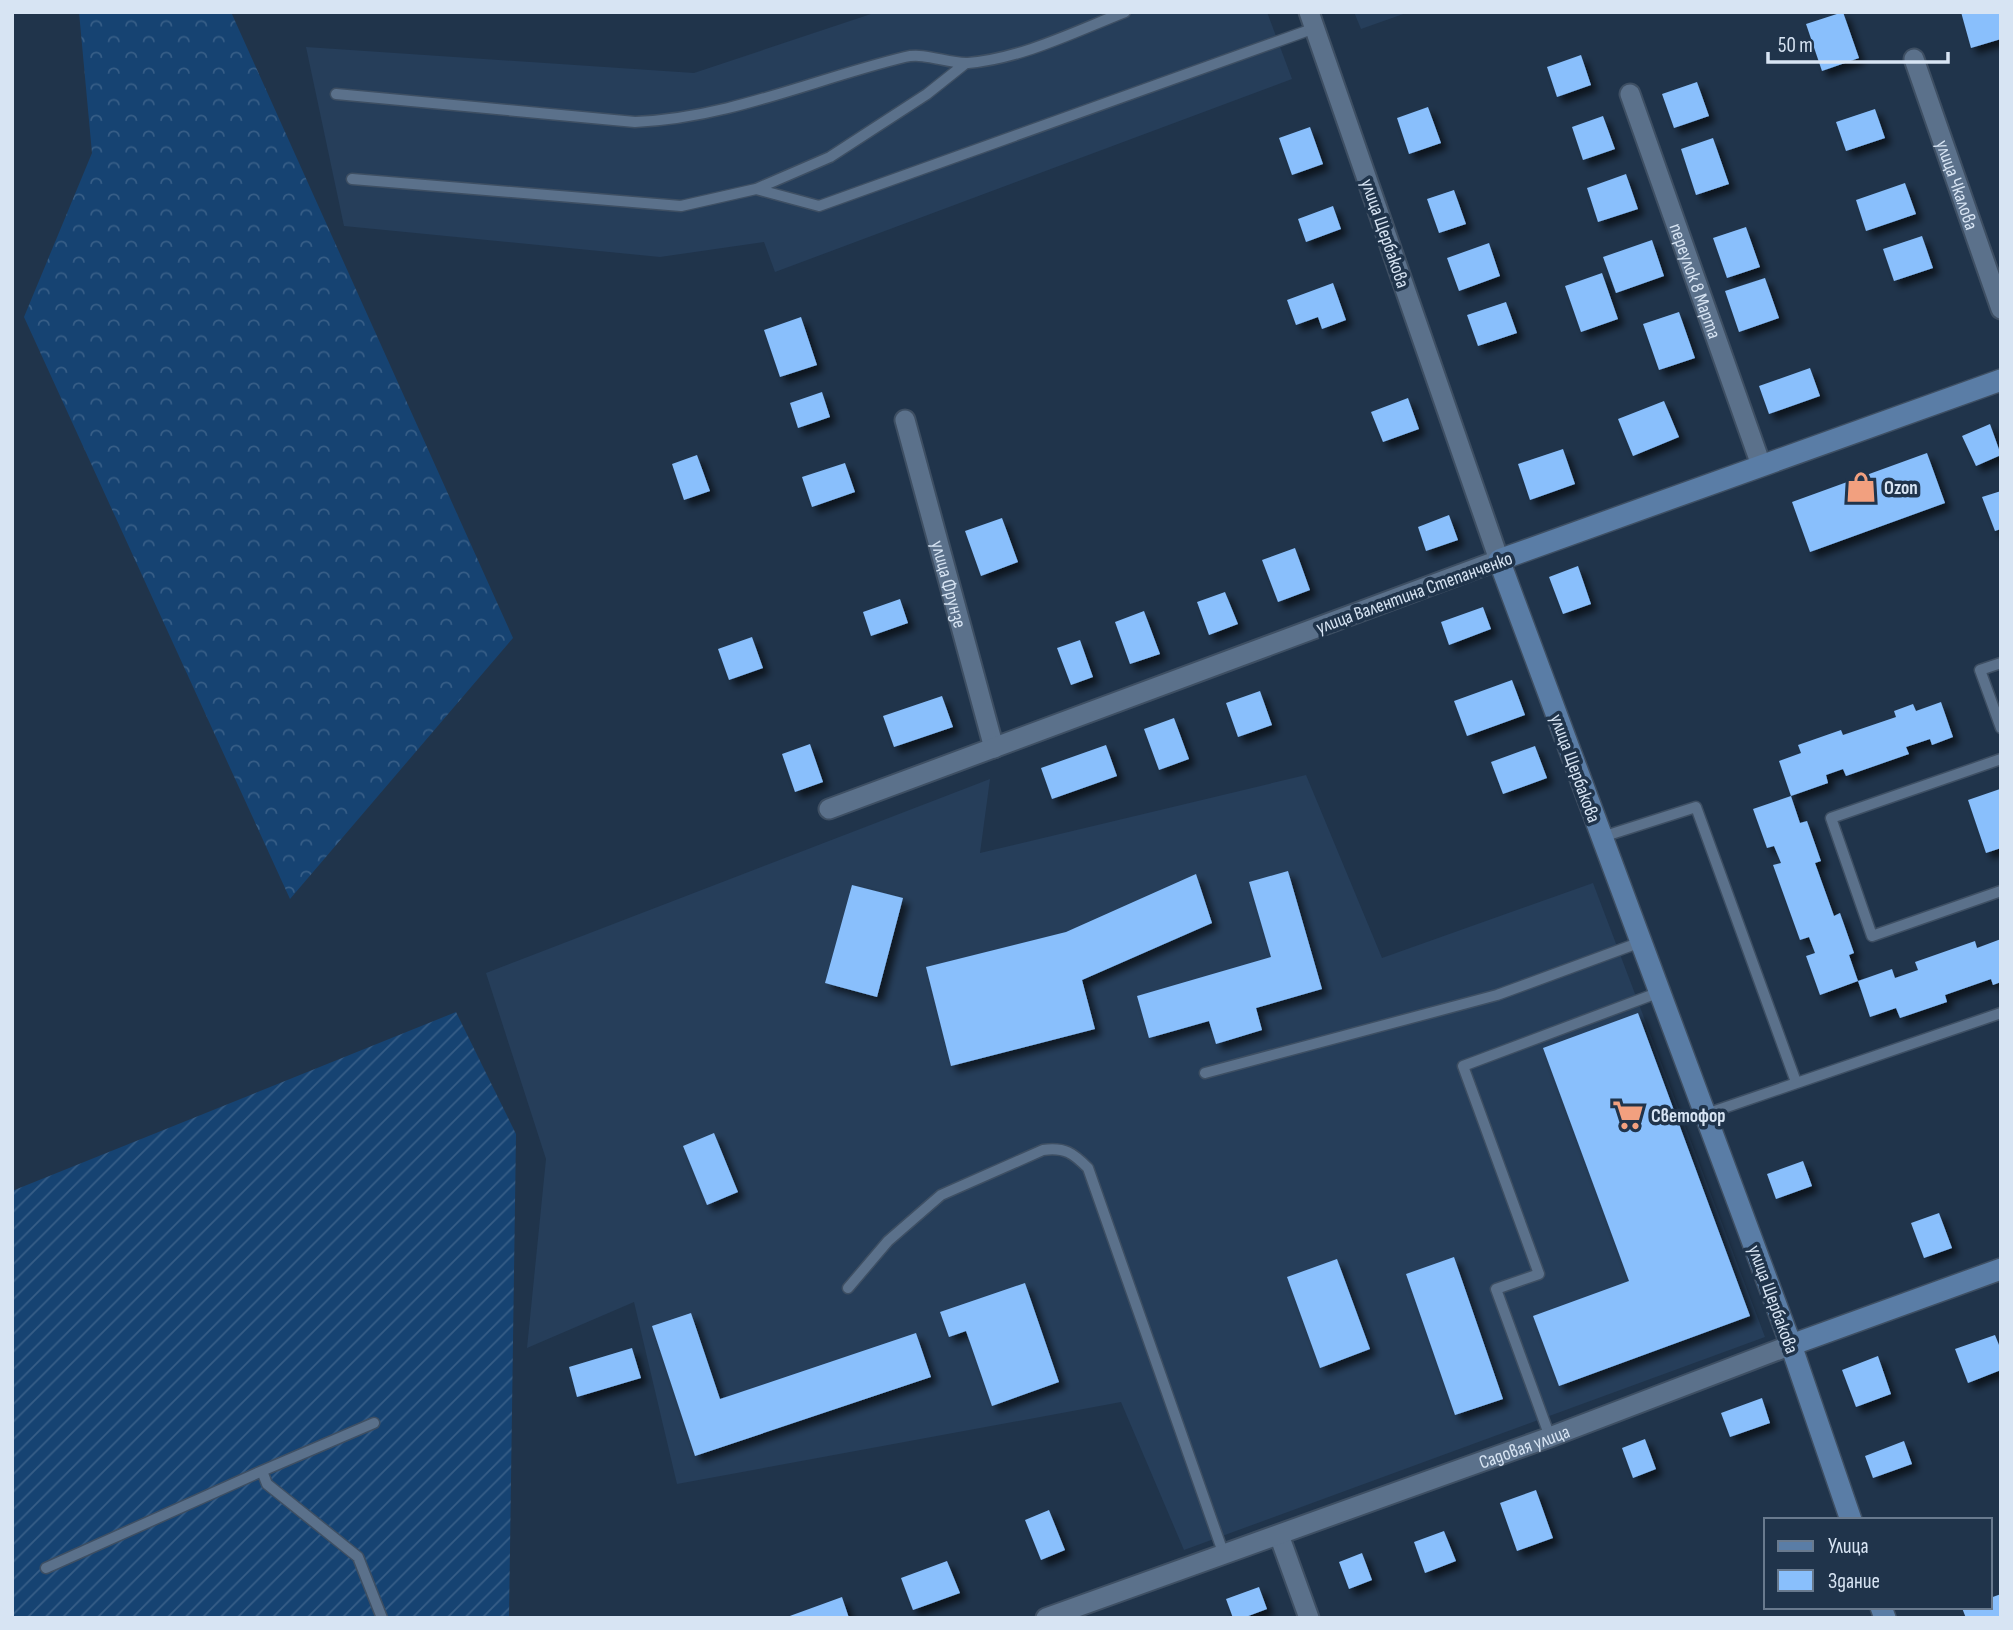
<svg xmlns="http://www.w3.org/2000/svg" width="2013" height="1630" font-family="'Sofia Sans Condensed',sans-serif">
	<style>
		.built { fill: #263e5a }
		.forest { fill: url(#forest-crowns) }
		.garden { fill: url(#garden-furrows) }
		.building { fill: #89bffc; filter: url(#shadow) }
		.lines { fill: none; stroke-linecap: round; stroke-linejoin: round }
		.lane-casing { stroke: #3e4f63; stroke-width: 13 }
		.street-casing { stroke: #3e4f63; stroke-width: 23 }
		.secondary-casing { stroke: #3e4f63; stroke-width: 24 }
		.lane { stroke: #5b718b; stroke-width: 10 }
		.street { stroke: #5b718b; stroke-width: 19 }
		.secondary { stroke: #5a7da6; stroke-width: 21 }
		.labels { text-anchor: middle; stroke-width: 7; stroke-linejoin: round; paint-order: stroke }
		.street-label { font-size: 19px; fill: #d7e4f3; stroke: #20344b }
		.poi-label { font-size: 19px; font-weight: bold; fill: #d7e4f3; stroke: #20344b; text-anchor: start }
	</style>
	<defs>
		<pattern id="forest-crowns" width="20" height="18" patternUnits="userSpaceOnUse" patternTransform="scale(1.75)"><rect width="20" height="18" fill="#164372"/><path d="M2 6a3 3 0 1 1 6 0M12 15a3 3 0 1 1 6 0" fill="none" stroke="#375e87"/></pattern>
		<pattern id="garden-furrows" width="10" height="10" patternUnits="userSpaceOnUse" patternTransform="scale(1.75)"><rect width="10" height="10" fill="#164372"/><path d="M-1 1l2-2M0 10L10 0M9 11l2-2" fill="none" stroke="#375e87"/></pattern>
		<filter id="shadow"><feDropShadow dx="6" dy="6" stdDeviation="3.5" flood-color="#0009"/></filter>
	</defs>
	<rect width="100%" height="100%" fill="#20344b"/>
	<path class="built" d="M 877,12 L 1267,12 L 1292,79 L 775,272 L 764,242 L 660,257 L 344,226 L 306,47 L 694,73 Z
		M 1354,12 L 1409,12 L 1361,29 Z
		M 1306,775 L 1382,958 L 1593,883 L 1765,1337 L 1184,1550 L 1121,1402 L 677,1484 L 634,1302 L 527,1348 L 546,1159 L 486,973 L 990,779 L 980,853 Z"/>
	<path class="forest" d="M 79,12 L 231,12 L 513,638 L 290,899 L 24,317 L 92,153 Z"/>
	<path class="garden" d="M 456,1012 L 516,1134 L 509,1618 L 12,1618 L 12,1191 Z"/>
	<path class="building" d="M 1843,12 L 1859,58 L 1822,71 L 1806,24 Z
		M 1961,12 L 2001,12 L 2001,39 L 1971,48 Z
		M 1581,55 L 1591,85 L 1557,97 L 1547,67 Z
		M 1697,82 L 1709,116 L 1674,128 L 1662,94 Z
		M 1428,107 L 1441,143 L 1409,154 L 1397,118 Z
		M 1875,109 L 1885,138 L 1846,151 L 1836,122 Z
		M 1603,116 L 1615,149 L 1583,160 L 1572,127 Z
		M 1310,127 L 1323,164 L 1292,175 L 1279,138 Z
		M 1713,138 L 1729,184 L 1696,195 L 1681,149 Z
		M 1626,174 L 1638,209 L 1598,222 L 1587,188 Z
		M 1905,183 L 1916,214 L 1866,231 L 1856,200 Z
		M 1454,190 L 1466,224 L 1439,233 L 1427,199 Z
		M 1333,206 L 1341,229 L 1306,242 L 1298,219 Z
		M 1746,227 L 1760,267 L 1727,278 L 1713,238 Z
		M 1922,236 L 1933,268 L 1894,281 L 1883,249 Z
		M 1652,240 L 1664,276 L 1616,293 L 1603,257 Z
		M 1489,243 L 1500,276 L 1459,291 L 1447,258 Z
		M 1602,273 L 1618,319 L 1581,332 L 1565,286 Z
		M 1765,278 L 1779,318 L 1739,332 L 1725,291 Z
		M 1333,283 L 1346,320 L 1322,329 L 1318,317 L 1296,325 L 1287,300 Z
		M 1506,302 L 1517,333 L 1478,346 L 1467,315 Z
		M 1679,312 L 1695,358 L 1659,370 L 1643,324 Z
		M 801,317 L 817,365 L 780,377 L 764,330 Z
		M 1810,368 L 1820,396 L 1769,414 L 1759,386 Z
		M 822,392 L 830,417 L 798,428 L 790,403 Z
		M 1408,398 L 1419,429 L 1383,442 L 1371,412 Z
		M 1664,401 L 1679,437 L 1633,456 L 1618,419 Z
		M 1990,424 L 2001,455 L 1976,466 L 1962,436 Z
		M 1563,449 L 1575,484 L 1530,500 L 1518,464 Z
		M 1927,453 L 1945,503 L 1810,552 L 1792,502 Z
		M 697,455 L 710,491 L 684,500 L 672,464 Z
		M 845,463 L 855,492 L 812,507 L 802,477 Z
		M 2001,491 L 2001,529 L 1995,531 L 1982,497 Z
		M 1449,515 L 1458,540 L 1426,551 L 1418,527 Z
		M 1002,518 L 1018,562 L 981,576 L 965,531 Z
		M 1295,548 L 1310,590 L 1278,602 L 1262,560 Z
		M 1578,566 L 1591,604 L 1563,614 L 1549,577 Z
		M 1225,592 L 1238,624 L 1209,635 L 1197,602 Z
		M 900,599 L 908,623 L 871,636 L 863,612 Z
		M 1483,607 L 1491,629 L 1449,645 L 1441,622 Z
		M 1144,611 L 1160,654 L 1130,664 L 1115,622 Z
		M 752,637 L 763,668 L 729,680 L 718,649 Z
		M 1080,640 L 1093,677 L 1071,685 L 1057,648 Z
		M 1512,680 L 1525,715 L 1467,736 L 1454,701 Z
		M 1260,691 L 1272,725 L 1238,737 L 1226,703 Z
		M 942,696 L 953,727 L 894,747 L 883,716 Z
		M 1941,702 L 1953,737 L 1932,745 L 1930,739 L 1906,747 L 1909,754 L 1846,776 L 1843,769 L 1826,775 L 1828,783 L 1791,796 L 1779,761 L 1801,753 L 1798,745 L 1841,730 L 1843,735 L 1896,717 L 1894,711 L 1913,704 L 1916,711 Z
		M 1174,718 L 1189,759 L 1159,770 L 1144,729 Z
		M 810,744 L 823,782 L 795,792 L 782,754 Z
		M 1106,745 L 1117,776 L 1052,799 L 1041,768 Z
		M 1535,746 L 1547,778 L 1503,794 L 1491,762 Z
		M 2000,789 L 2001,848 L 1986,853 L 1968,800 Z
		M 1791,796 L 1800,823 L 1807,821 L 1821,861 L 1815,863 L 1834,916 L 1840,913 L 1854,953 L 1849,955 L 1858,981 L 1820,995 L 1806,956 L 1815,953 L 1809,937 L 1800,940 L 1773,865 L 1781,863 L 1774,846 L 1767,848 L 1753,809 Z
		M 1288,871 L 1322,989 L 1256,1008 L 1262,1030 L 1216,1044 L 1209,1021 L 1149,1038 L 1137,996 L 1271,957 L 1249,882 Z
		M 1196,874 L 1212,923 L 1082,980 L 1095,1029 L 951,1066 L 926,967 L 1066,932 Z
		M 852,885 L 903,898 L 877,997 L 825,983 Z
		M 2001,939 L 2001,982 L 1993,985 L 1991,979 L 1945,995 L 1947,1002 L 1900,1018 L 1896,1008 L 1870,1017 L 1858,981 L 1892,969 L 1895,978 L 1918,970 L 1915,962 L 1975,941 L 1977,948 Z
		M 1638,1013 L 1750,1316 L 1559,1386 L 1533,1316 L 1629,1281 L 1543,1048 Z
		M 714,1133 L 738,1192 L 707,1205 L 683,1146 Z
		M 1803,1161 L 1812,1186 L 1776,1199 L 1767,1174 Z
		M 1939,1213 L 1952,1248 L 1924,1258 L 1911,1223 Z
		M 1454,1257 L 1503,1399 L 1455,1415 L 1406,1274 Z
		M 1337,1259 L 1370,1349 L 1320,1368 L 1287,1277 Z
		M 1025,1283 L 1059,1382 L 992,1406 L 966,1331 L 949,1337 L 940,1312 Z
		M 691,1313 L 720,1399 L 916,1333 L 931,1377 L 695,1456 L 652,1326 Z
		M 1995,1335 L 2001,1350 L 2001,1370 L 1968,1383 L 1955,1349 Z
		M 632,1348 L 641,1378 L 577,1397 L 569,1367 Z
		M 1878,1356 L 1891,1394 L 1856,1407 L 1842,1370 Z
		M 1762,1398 L 1770,1423 L 1730,1437 L 1721,1413 Z
		M 1645,1439 L 1656,1469 L 1633,1478 L 1622,1448 Z
		M 1904,1441 L 1912,1464 L 1873,1478 L 1865,1456 Z
		M 1536,1490 L 1553,1538 L 1517,1551 L 1500,1503 Z
		M 1049,1510 L 1065,1550 L 1041,1560 L 1025,1520 Z
		M 1444,1531 L 1456,1561 L 1425,1573 L 1414,1542 Z
		M 1362,1553 L 1372,1580 L 1349,1589 L 1339,1562 Z
		M 947,1561 L 960,1593 L 913,1610 L 901,1578 Z
		M 1259,1587 L 1267,1609 L 1243,1618 L 1233,1618 L 1226,1599 Z
		M 2001,1594 L 2001,1618 L 1966,1618 L 1962,1608 L 1990,1607 L 1990,1598 Z
		M 842,1597 L 849,1618 L 788,1618 L 787,1617 Z"/>
	<g class="lines">
		<defs>
			<path id="lane" d="M 336,94 L 635,122 C 730,118 814,79 905,57 C 925,52 948,64 968,63 C 1023,58 1074,32 1125,12
				M 352,179 L 681,206 L 756,189 L 819,206 L 1315,28
				M 756,189 L 830,157 L 927,94 L 966,63
				M 2001,663 L 1980,670 L 2001,728
				M 2001,759 L 1831,818 L 1872,936 L 2001,891
				M 1602,837 L 1696,807 L 1796,1082
				M 1205,1073 L 1497,995 L 1641,942
				M 1706,1114 L 2001,1013
				M 848,1288 L 888,1241 L 941,1195 L 1043,1150 C 1065,1147 1073,1153 1088,1168 L 1224,1555
				M 1550,1437 L 1496,1289 L 1539,1274 L 1463,1066 L 1660,992
				M 262,1471 L 374,1423
				M 46,1568 L 262,1471 L 267,1484 L 358,1557 L 382,1618"/>
			<g id="street">
				<path id="s1" d="M 1914,59 L 2001,309"/>
				<path id="s2" d="M 1630,94 L 1761,465"/>
				<path id="s3" d="M 905,420 L 994,748"/>
				<path d="M 829,809 L 1499,560 L 1309,12"/>
				<path d="M 1279,1535 L 1309,1618"/>
				<path id="s4" d="M 1046,1618 L 1550,1437 L 1791,1345"/>
			</g>
			<path id="secondary" d="M 1791,1345 L 2001,1269
				M 1851,1520 L 1791,1345 L 1499,560 L 2001,380
				M 1881,1607 L 1885,1618"/>
		</defs>
		<use href="#lane" class="lane-casing"/>
		<use href="#street" class="street-casing"/>
		<use href="#secondary" class="secondary-casing"/>
		<use href="#lane" class="lane"/>
		<use href="#street" class="street"/>
		<use href="#secondary" class="secondary"/>
	</g>
	<defs>
		<symbol id="shop-bare" viewBox="-9 -9 18 18"><path d="M-5-2.5h2.3a2.7 3.5 0 0 1 5.4 0H5L5.5 6h-11ZM-1.5-2.5h3a1.5 2.3 0 0 0-3 0Z" fill="#f2a07f" stroke="#20344b" stroke-width="2.5" paint-order="stroke"/></symbol>
		<symbol id="supermarket-bare" viewBox="-9 -9 18 18"><path d="M-6-5.5h2.5l.6 2H6L4.5 2H-2.5L-4.4-4H-6ZM-1.5 3.2a1.3 1.3 0 1 0 .1 0ZM3 3.2a1.3 1.3 0 1 0 .1 0Z" fill="#f2a07f" stroke="#20344b" stroke-width="2.5" paint-order="stroke"/></symbol>
	</defs>
	<g fill-rule="evenodd">
		<use href="#shop-bare" x="1839" y="465" width="44" height="44"/>
		<use href="#supermarket-bare" x="1606" y="1093" width="44" height="44"/>
	</g>
	<g class="labels">
		<g class="street-label">
			<text dy="7" stroke="none"><textPath href="#s1" startOffset="133">улица Чкалова</textPath></text>
			<text transform="translate(1386 233) rotate(71)" y="7">улица Щербакова</text>
			<text dy="7" stroke="none"><textPath href="#s2" startOffset="198">переулок 8 Марта</textPath></text>
			<text dy="7" stroke="none"><textPath href="#s3" startOffset="170">улица Фрунзе</textPath></text>
			<text transform="translate(1414 592) rotate(-20)" y="7">улица Валентина Степанченко</text>
			<text transform="translate(1576 768) rotate(70)" y="7">улица Щербакова</text>
			<text transform="translate(1774 1299) rotate(70)" y="7">улица Щербакова</text>
			<text dy="7" stroke="none"><textPath href="#s4" startOffset="508">Садовая улица</textPath></text>
		</g>
		<g class="poi-label">
			<text x="1884" y="494">Ozon</text>
			<text x="1651" y="1122">Светофор</text>
		</g>
	</g>
	<rect width="2013" height="1630" fill="none" stroke="#d7e4f3" stroke-width="28"/>
	<rect x="1764" y="1518" width="228" height="91" fill="#20344b" stroke="#697a8e" stroke-width="2"/>
	<rect x="1778" y="1541" width="35" height="10" fill="#5a7da6" stroke="#697a8e" stroke-width="2"/>
	<text x="1828" y="1553" font-size="21" fill="#d7e4f3">Улица</text>
	<rect x="1778" y="1570" width="35" height="21" fill="#89bffc" stroke="#697a8e" stroke-width="2"/>
	<text x="1828" y="1588" font-size="21" fill="#d7e4f3">Здание</text>
	<path d="M1768 52v10h180v-10" fill="none" stroke="#d7e4f3" stroke-width="3.5"/>
	<text x="1778" y="52" font-size="21" fill="#d7e4f3" stroke="#20344b" stroke-width="5" paint-order="stroke">50 m</text>
</svg>
